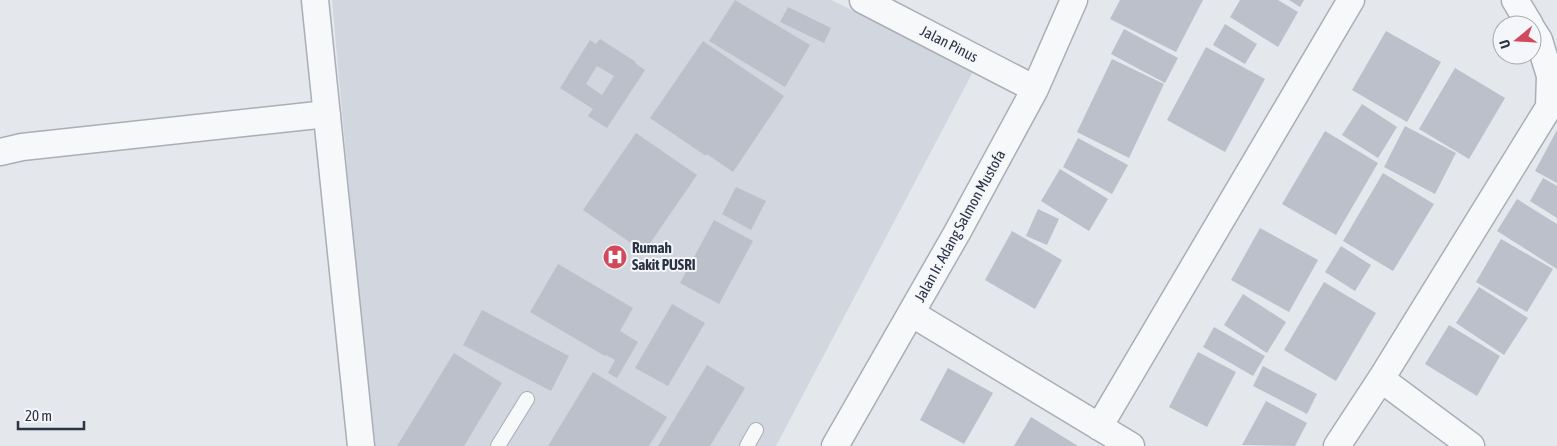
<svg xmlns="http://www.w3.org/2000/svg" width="1557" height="446" font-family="'Asap Condensed',sans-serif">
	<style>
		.built { fill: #d2d6de }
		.building { fill: #bbc0ca; fill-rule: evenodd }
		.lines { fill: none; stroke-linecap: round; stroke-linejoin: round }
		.service-casing { stroke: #a9aeb7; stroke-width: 16 }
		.minor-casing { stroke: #a9aeb7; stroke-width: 29 }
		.service { stroke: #f7f8fa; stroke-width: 14 }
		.minor { stroke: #f7f8fa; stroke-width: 26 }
		.labels { text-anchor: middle; stroke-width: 4; stroke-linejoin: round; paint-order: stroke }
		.street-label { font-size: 15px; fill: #2b3445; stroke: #f4f6f9 }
		.poi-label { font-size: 15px; font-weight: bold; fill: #2b3445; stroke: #f4f6f9; text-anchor: start }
	</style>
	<rect width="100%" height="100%" fill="#e4e7ec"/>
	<path class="built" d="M 332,0 L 831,0 L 975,68 L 776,446 L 372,446 Z"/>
	<path class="building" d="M 735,0 L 810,45 L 785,87 L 709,41 Z
		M 1120,0 L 1203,0 L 1176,52 L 1110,19 Z
		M 1240,0 L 1278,0 L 1298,12 L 1278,47 L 1230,17 Z
		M 1289,0 L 1304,0 L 1300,7 Z
		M 788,7 L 831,28 L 824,43 L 780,22 Z
		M 1225,24 L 1257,44 L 1245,64 L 1213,45 Z
		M 1124,29 L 1178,58 L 1165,83 L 1111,54 Z
		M 1386,31 L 1441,62 L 1407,122 L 1352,90 Z
		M 600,39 L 636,62 L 635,63 L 645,70 L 607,128 L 588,116 L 593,109 L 560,88 L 590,40 L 596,44 ZM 597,66 L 614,76 L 602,95 L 586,84 Z
		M 703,41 L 784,96 L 733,172 L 707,154 L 706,156 L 650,118 Z
		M 1206,47 L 1265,79 L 1225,152 L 1167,120 Z
		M 1112,59 L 1164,84 L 1129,158 L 1077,132 Z
		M 1455,68 L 1505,98 L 1469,159 L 1419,129 Z
		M 1362,104 L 1397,127 L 1378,158 L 1342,135 Z
		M 1405,126 L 1456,153 L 1435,194 L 1384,167 Z
		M 1557,130 L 1557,183 L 1535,171 Z
		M 1325,131 L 1378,163 L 1336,235 L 1282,204 Z
		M 636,133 L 697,175 L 644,252 L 583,210 Z
		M 1078,138 L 1128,165 L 1112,194 L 1063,167 Z
		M 1060,169 L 1108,199 L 1089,231 L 1041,201 Z
		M 1383,173 L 1434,204 L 1393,271 L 1343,241 Z
		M 1543,178 L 1557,186 L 1557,218 L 1530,201 Z
		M 736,187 L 766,201 L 751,230 L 722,214 Z
		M 1517,199 L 1557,224 L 1557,269 L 1497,231 Z
		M 1038,209 L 1059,219 L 1047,245 L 1026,236 Z
		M 714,220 L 753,241 L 719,304 L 680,283 Z
		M 1260,228 L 1318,260 L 1289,312 L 1231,280 Z
		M 1012,231 L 1062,260 L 1035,309 L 985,280 Z
		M 1501,239 L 1553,269 L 1527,312 L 1476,282 Z
		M 1341,246 L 1371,265 L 1355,291 L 1325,272 Z
		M 558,264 L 633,308 L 620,331 L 638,342 L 617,378 L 608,373 L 615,360 L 606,355 L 605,356 L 530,312 Z
		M 1324,282 L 1376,313 L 1336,381 L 1284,350 Z
		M 1479,287 L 1528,318 L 1504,355 L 1456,323 Z
		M 1243,294 L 1286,322 L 1267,353 L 1224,325 Z
		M 672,304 L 705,323 L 668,386 L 635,368 Z
		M 482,310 L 569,356 L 551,391 L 463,345 Z
		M 1449,325 L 1500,356 L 1477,396 L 1425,364 Z
		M 1214,327 L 1265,356 L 1253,376 L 1203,347 Z
		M 1198,352 L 1236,372 L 1207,427 L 1169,407 Z
		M 454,353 L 502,383 L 464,446 L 397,446 Z
		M 707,365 L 745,388 L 710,446 L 658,446 Z
		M 1263,366 L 1317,394 L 1307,414 L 1253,386 Z
		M 948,368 L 993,393 L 964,444 L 920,420 Z
		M 593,372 L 667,417 L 649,446 L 548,446 Z
		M 1266,401 L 1307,423 L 1295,446 L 1242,445 Z
		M 1031,417 L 1078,446 L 1014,446 Z"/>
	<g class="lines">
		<defs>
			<path id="service" d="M 498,446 L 527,399
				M 747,446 L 756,430"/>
			<path id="minor" d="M 315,0 L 361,446
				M 863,0 L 1035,89
				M 1515,0 L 1530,25
				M 0,152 L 22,147 L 327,114
				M 911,313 L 1131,446
				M 1381,379 L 1471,446
				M 1099,427 L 1351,0
				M 835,446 L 958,231 L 1035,89 L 1074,0
				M 1337,446 L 1381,379 L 1549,107 L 1550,76 L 1539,40 L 1532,29"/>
		</defs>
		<use href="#service" class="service-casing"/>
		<use href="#minor" class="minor-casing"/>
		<use href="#service" class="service"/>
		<use href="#minor" class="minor"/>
	</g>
	<defs>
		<symbol id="hospital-disc" viewBox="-11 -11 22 22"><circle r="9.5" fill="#d1495b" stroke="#f4f6f9"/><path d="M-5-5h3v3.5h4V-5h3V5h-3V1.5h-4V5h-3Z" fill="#fff"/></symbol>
	</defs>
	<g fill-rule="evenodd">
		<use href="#hospital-disc" x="601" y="243" width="28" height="28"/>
	</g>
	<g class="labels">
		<g class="street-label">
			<text transform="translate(949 44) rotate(27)" y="5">Jalan Pinus</text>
			<text transform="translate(960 226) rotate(-61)" y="5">Jalan Ir. Adang Salmon Mustofa</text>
		</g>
		<g class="poi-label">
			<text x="632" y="253">Rumah<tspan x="632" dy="17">Sakit PUSRI</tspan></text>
		</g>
	</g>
	<g transform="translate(1517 40) rotate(252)"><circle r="24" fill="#f4f6f9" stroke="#a4a8b1"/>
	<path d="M0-4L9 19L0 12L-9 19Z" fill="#d1495b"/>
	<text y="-8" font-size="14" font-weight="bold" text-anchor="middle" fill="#2b3445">U</text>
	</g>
	<path d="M18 421v8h66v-8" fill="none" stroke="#2b3445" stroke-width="2.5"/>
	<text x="25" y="421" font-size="15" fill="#2b3445" stroke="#f4f6f9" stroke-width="4" paint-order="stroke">20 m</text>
</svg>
